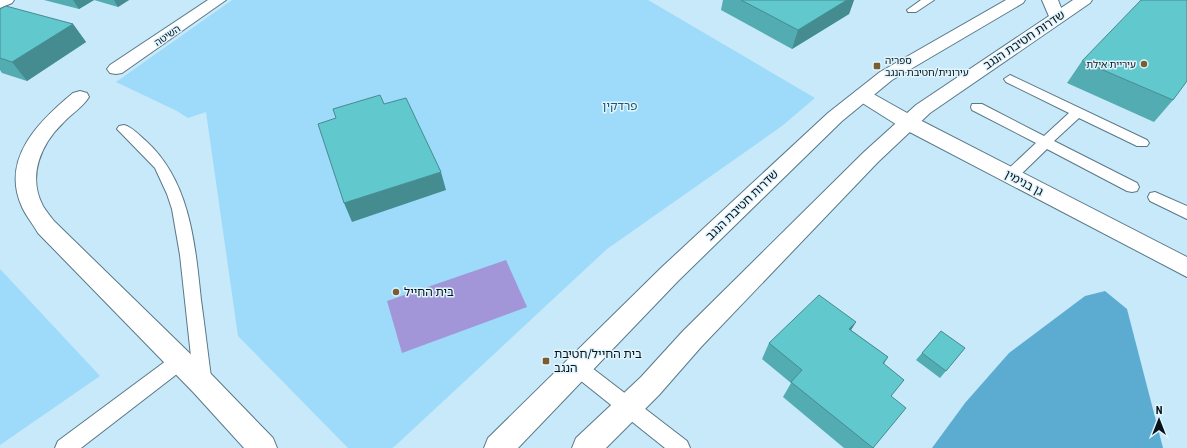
<svg xmlns="http://www.w3.org/2000/svg" width="1187" height="448" font-family="'Roboto Condensed','Noto Sans Hebrew',sans-serif">
	<style>
		.green { fill: #9edaf9 }
		.forest { fill: #5cacd2 }
		.water { fill: #a296d8 }
		.lines { fill: none; stroke-linecap: round; stroke-linejoin: round }
		.service-casing { stroke: #597887; stroke-width: 2 }
		.minor-casing { stroke: #597887; stroke-width: 2 }
		.secondary-casing { stroke: #597887; stroke-width: 2 }
		.service { fill: #fff; fill-rule: evenodd }
		.minor { fill: #fff; fill-rule: evenodd }
		.secondary { fill: #fff; fill-rule: evenodd }
		.wall { fill: #53acb1 }
		.shaded-wall { fill: #448c90 }
		.building { fill: #61c8ce; stroke: #448c90 }
		.poi-dot { fill: #7a5d31; stroke: #e0f4fe; stroke-width: 1.5 }
		.labels { text-anchor: middle; stroke-width: 3; stroke-linejoin: round; paint-order: stroke }
		.far-street-label { font-size: 10px; fill: #071319; stroke: #e0f4fe }
		.far-poi-label { font-size: 10px; fill: #071319; stroke: #e0f4fe; text-anchor: start }
		.street-label { font-size: 12px; fill: #071319; stroke: #e0f4fe }
		.park-label { font-size: 12px; fill: #1a5974; stroke: #e0f4fe }
		.poi-label { font-size: 12px; fill: #071319; stroke: #e0f4fe; text-anchor: start }
	</style>
	<rect width="100%" height="100%" fill="#c7e9fa"/>
	<path class="green" d="M 232,0 L 648,0 L 815,98 L 782,126 L 607,249 L 395,446 L 392,448 L 348,448 L 238,336 L 206,112 L 188,118 L 177,111 L 116,82 Z
		M 0,269 L 100,376 L 0,445 Z"/>
	<path class="forest" d="M 1105,291 L 1127,309 L 1163,448 L 932,448 L 965,403 L 1009,353 L 1085,296 Z"/>
	<path class="water" d="M 506,260 L 527,307 L 402,353 L 387,301 Z"/>
	<g class="lines">
		<defs>
			<path id="service" d="M 921,0 L 934,0 L 916,12 L 908,12 L 907,10 Z
				M 1010,75 L 1147,140 L 1149,143 L 1147,146 L 1137,146 L 1079,118 L 1054,141 L 1137,183 L 1139,187 L 1137,191 L 1132,192 L 1127,191 L 1047,149 L 1015,180 L 1010,181 L 1005,180 L 1003,176 L 1005,172 L 1036,143 L 972,110 L 971,107 L 972,104 L 982,104 L 1044,136 L 1069,113 L 1006,82 L 1004,79 Z
				M 124,125 C 132,127 139,135 146,141 C 190,181 195,243 201,300 C 205,328 208,356 212,384 L 209,390 L 203,392 L 197,390 L 194,384 L 180,255 L 172,209 L 167,194 L 155,168 L 117,129 L 119,126 Z
				M 1155,192 L 1187,206 L 1187,219 L 1150,201 L 1148,197 L 1150,193 Z
				M 180,353 L 186,355 L 189,361 L 186,367 L 81,448 L 55,448 L 58,441 L 174,355 Z
				M 577,359 L 583,361 L 687,441 L 690,448 L 665,448 L 571,373 L 568,367 L 571,361 Z"/>
			<path id="minor" d="M 0,0 L 14,0 L 12,3 L 0,8 Z
				M 208,0 L 226,0 L 122,73 L 116,74 L 110,73 L 107,69 L 110,65 Z
				M 1042,0 L 1058,0 L 1065,18 L 1063,21 L 1057,23 L 1051,21 Z
				M 862,89 L 868,91 L 916,118 L 1187,257 L 1187,277 L 902,128 L 856,99 L 853,95 L 856,91 Z
				M 80,91 L 87,93 L 89,97 C 83,107 71,114 63,123 C 41,144 27,176 43,206 C 46,211 50,216 54,221 L 212,375 L 273,438 L 277,448 L 244,448 L 194,393 L 38,233 C 33,224 26,216 22,207 C 0,159 39,121 73,93 Z"/>
			<path id="secondary" d="M 1006,0 L 1025,0 L 1023,3 L 892,80 L 842,121 L 678,281 L 518,448 L 484,448 L 488,438 L 662,267 L 828,113 L 880,72 Z
				M 1073,0 L 1092,0 L 1090,3 L 930,113 L 878,162 L 701,347 L 659,395 L 606,448 L 572,448 L 576,438 L 641,377 L 683,331 L 864,152 L 916,105 Z"/>
		</defs>
		<use href="#service" class="service-casing"/>
		<use href="#minor" class="minor-casing"/>
		<use href="#secondary" class="secondary-casing"/>
		<use href="#service" class="service"/>
		<use href="#minor" class="minor"/>
		<use href="#secondary" class="secondary"/>
	</g>
	<path class="wall" d="M 44,0 L 129,0 L 118,7 L 94,0 L 79,9 Z
		M 723,0 L 854,0 L 849,14 L 792,49 L 721,10 Z
		M 0,9 L 73,24 L 86,42 L 27,81 L 2,73 L 0,70 Z
		M 1082,61 L 1173,100 L 1154,122 L 1067,83 Z
		M 856,322 L 851,330 L 888,357 L 884,364 L 891,396 L 873,448 L 844,448 L 783,397 L 791,383 L 762,359 L 769,343 Z
		M 965,348 L 940,378 L 916,360 L 922,353 Z"/>
	<path class="shaded-wall" d="M 73,0 L 94,0 L 79,9 Z
		M 114,0 L 129,0 L 118,7 Z
		M 847,0 L 854,0 L 849,14 L 792,49 L 798,30 Z
		M 73,24 L 86,42 L 27,81 L 12,62 Z
		M 441,172 L 446,190 L 352,222 L 344,203 Z
		M 856,322 L 846,338 L 849,329 Z"/>
	<path class="building" d="M 741,0 L 847,0 L 798,30 Z
		M 1141,0 L 1187,0 L 1187,81 L 1173,100 L 1082,61 Z
		M 6,6 L 73,24 L 12,62 L 0,58 L 0,9 Z
		M 380,95 L 384,104 L 406,98 L 441,172 L 344,203 L 318,124 L 336,118 L 333,109 Z
		M 819,295 L 856,322 L 849,329 L 888,357 L 883,363 L 904,380 L 891,396 L 906,408 L 873,448 L 791,382 L 802,370 L 769,343 Z
		M 941,331 L 965,348 L 946,371 L 922,353 Z"/>
	<g class="poi-dot">
		<circle cx="1144" cy="64" r="4"/>
		<rect x="873" y="62" width="8" height="8" rx="2"/>
		<circle cx="396" cy="292" r="4"/>
		<rect x="542" y="357" width="8" height="8" rx="2"/>
	</g>
	<g class="labels">
		<g class="far-street-label">
			<text transform="translate(167 35) rotate(-34)" y="4">השיטה</text>
		</g>
		<g class="far-poi-label">
			<text x="885" y="64">ספריה<tspan x="885" dy="12">עירונית/חטיבת הנגב</tspan></text>
			<text x="1136" y="68" text-anchor="end">עיריית אילת</text>
		</g>
		<g class="street-label">
			<text transform="translate(1024 40) rotate(-34)" y="4">שדרות חטיבת הנגב</text>
			<text transform="translate(1024 183) rotate(28)" y="4">גן בנימין</text>
			<text transform="translate(742 205) rotate(-44)" y="4">שדרות חטיבת הנגב</text>
		</g>
		<g class="park-label">
			<text x="620" y="110">פרדקין</text>
		</g>
		<g class="poi-label">
			<text x="404" y="296">בית החייל</text>
			<text x="554" y="358">בית החייל/חטיבת<tspan x="554" dy="14">הנגב</tspan></text>
		</g>
	</g>
	<g transform="translate(1159 420)" stroke="#e0f4fe" stroke-width="3" paint-order="stroke">
	<path d="M0-3L7 15L0 10L-7 15Z" fill="#071319"/>
	<text y="-6" font-size="11" font-weight="bold" text-anchor="middle" fill="#071319">N</text>
	</g>
</svg>
